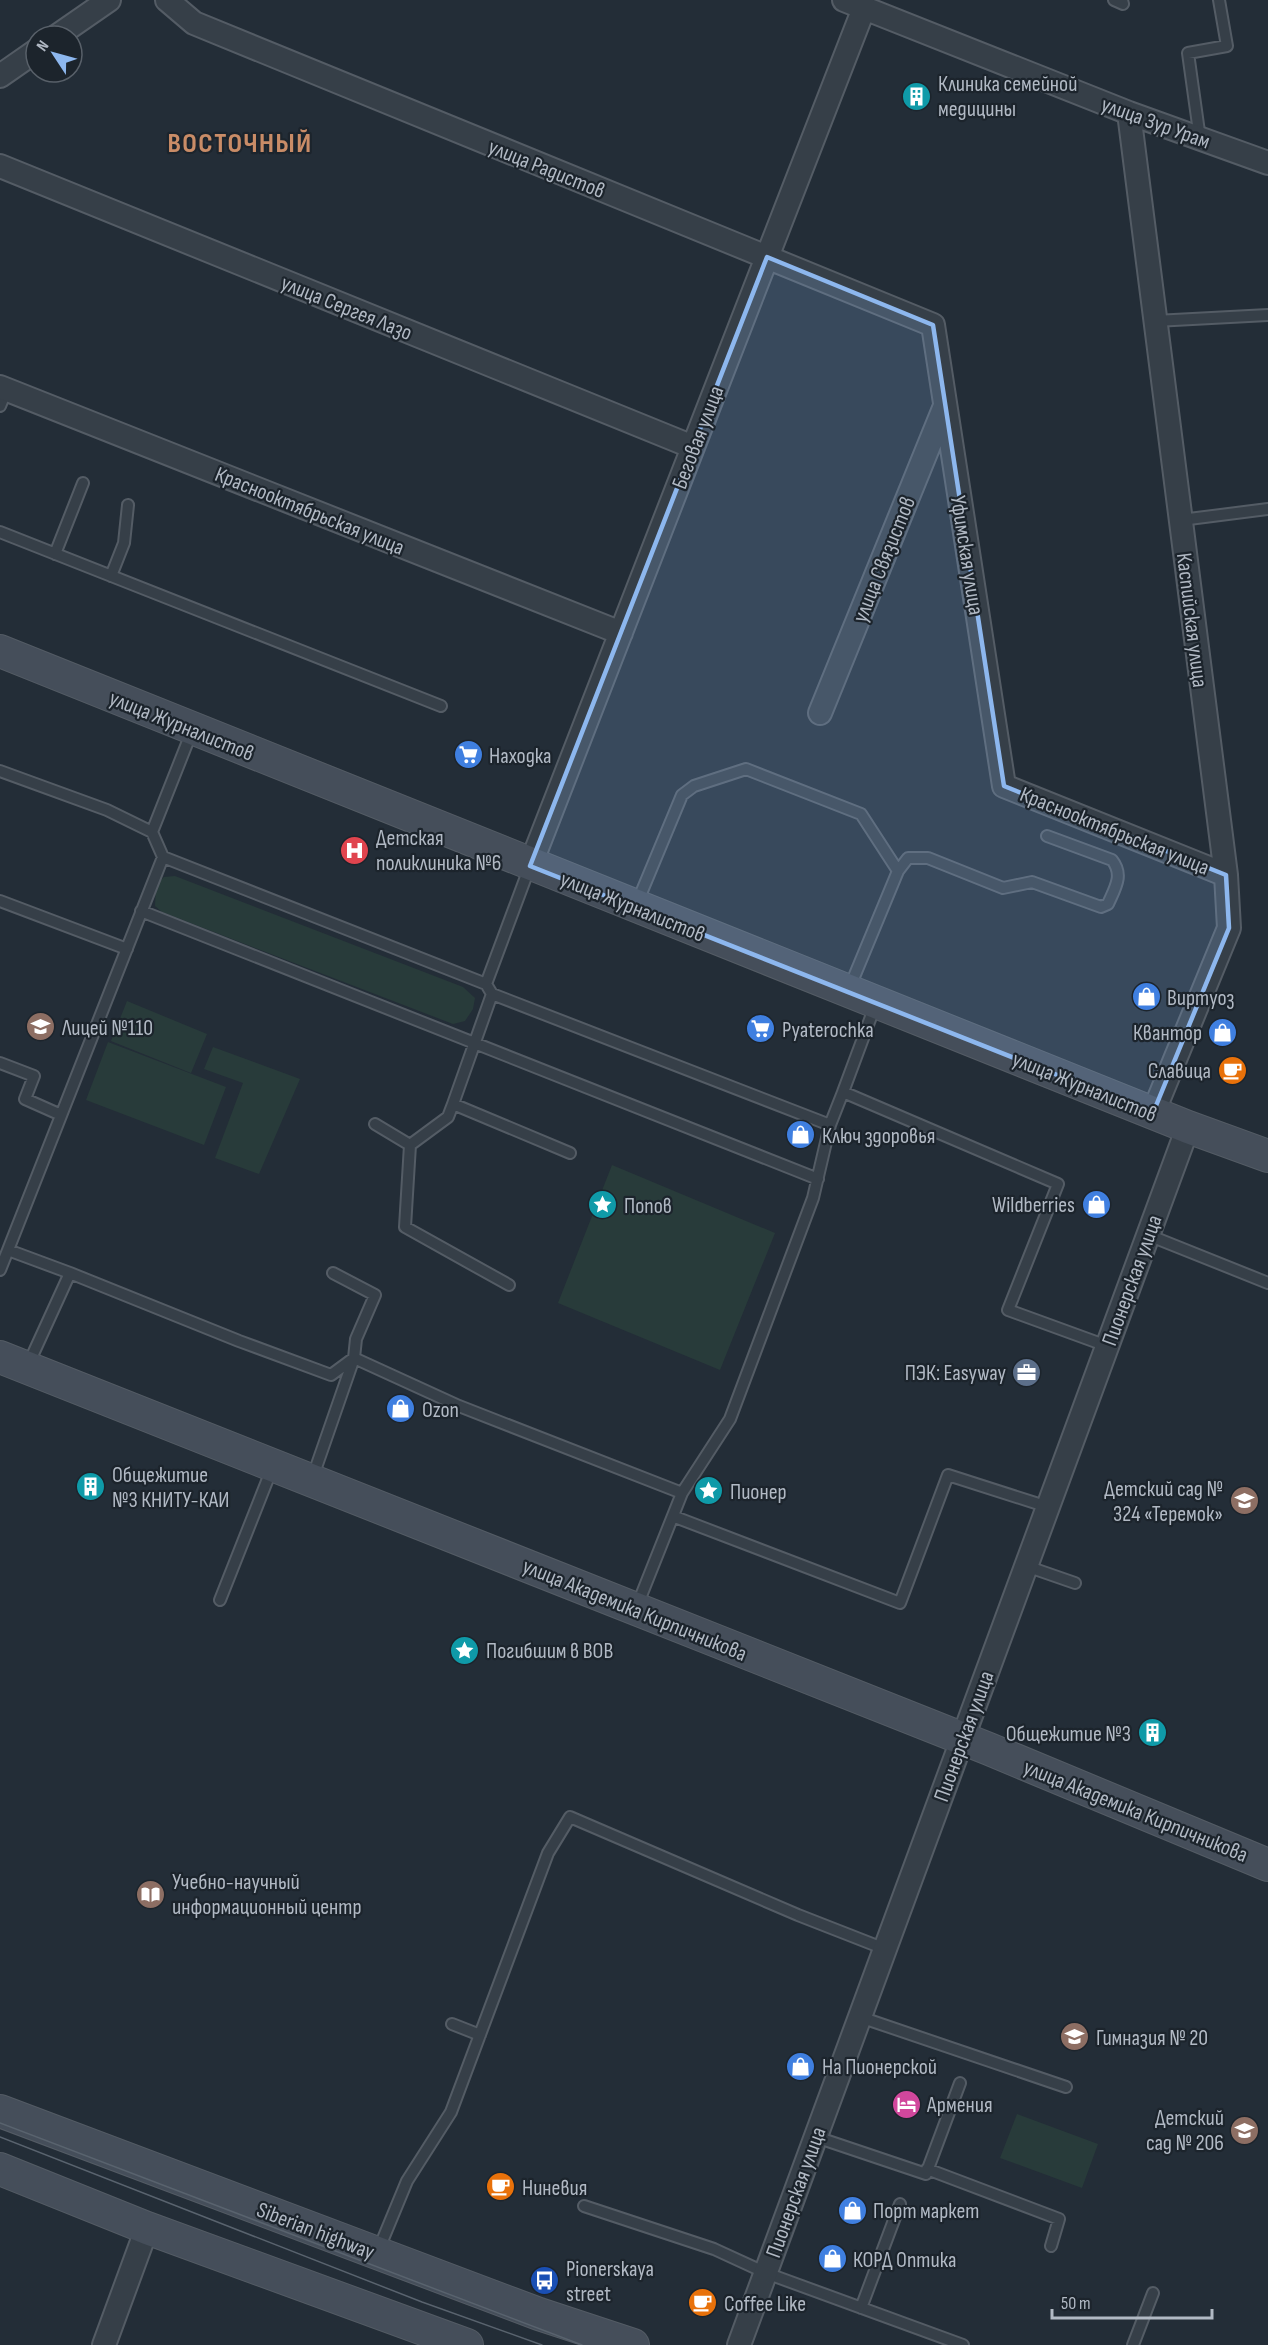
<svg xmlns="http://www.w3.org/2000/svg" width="1268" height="2345" font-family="'Sofia Sans Condensed',sans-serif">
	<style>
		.green { fill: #283b3a }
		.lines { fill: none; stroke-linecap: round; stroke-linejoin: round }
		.lane-casing { stroke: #545c65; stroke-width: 14 }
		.street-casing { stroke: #545c65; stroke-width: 26 }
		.secondary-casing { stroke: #545c65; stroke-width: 34 }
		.lane { stroke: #363f48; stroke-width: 10 }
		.street { stroke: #363f48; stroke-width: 22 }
		.secondary { stroke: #454e5a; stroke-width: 32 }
		.tram { stroke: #59636e; stroke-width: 1.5 }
		.marked { fill: #8db7ee; fill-opacity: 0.2; stroke: #8db7ee; stroke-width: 4.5; stroke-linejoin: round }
		.labels { text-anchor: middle; stroke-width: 4.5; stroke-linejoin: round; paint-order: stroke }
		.poi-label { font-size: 22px; fill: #b1b9c4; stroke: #1c242c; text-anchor: start }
		.street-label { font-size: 22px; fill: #b1b9c4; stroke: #1c242c }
		.district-label { font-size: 28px; font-weight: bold; letter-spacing: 1.5px; fill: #c98c67; stroke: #1c242c }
	</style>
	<rect width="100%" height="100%" fill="#232d37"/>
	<path class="green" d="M 175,876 L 463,987 L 475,998 L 473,1009 L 465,1021 L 453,1024 L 162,912 L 155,906 L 156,885 L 164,877 Z
		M 127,1001 L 207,1034 L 191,1073 L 111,1041 Z
		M 108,1042 L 226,1087 L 204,1145 L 86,1100 Z
		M 213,1047 L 300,1079 L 259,1174 L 215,1158 L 243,1083 L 204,1069 Z
		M 612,1165 L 775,1233 L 720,1370 L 558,1303 Z
		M 1017,2114 L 1098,2144 L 1082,2188 L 1000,2158 Z"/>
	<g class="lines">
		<defs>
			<path id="lane" d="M 1114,0 L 1123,4 L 1122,0
				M 1200,139 L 1188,53 L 1227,46 L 1219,0
				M 1155,321 L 1268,315
				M 0,406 L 7,389
				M 1181,520 L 1268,509
				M 0,532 L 441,706
				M 55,554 L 83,483
				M 111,576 L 124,543 L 128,505
				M 0,771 L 107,810 L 152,832
				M 163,857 L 486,984 L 530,866
				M 0,901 L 127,949
				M 637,903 L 682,795 L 694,786 L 746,769 L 861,814 L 898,871
				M 141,911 L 818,1179
				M 486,984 L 492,994 L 830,1125
				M 849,989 L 898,871 L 908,858 L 928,858 L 1003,888 L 1032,882 L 1101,907 L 1108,904 C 1115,888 1124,875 1112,860 L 1047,836
				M 492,994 L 453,1104 L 570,1153
				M 875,1006 L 843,1092 L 1058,1184 L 1008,1310 L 1107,1346
				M 0,1063 L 34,1076 L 25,1099 L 61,1115
				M 453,1104 L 448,1117 L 410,1145 L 405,1227 L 509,1285
				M 375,1124 L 410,1145
				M 1148,1235 L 1268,1283
				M 8,1250 L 163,857 L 152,832 L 192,731
				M 0,1270 L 8,1250 L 70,1273
				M 28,1365 L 70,1273 L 239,1341 L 331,1375 L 354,1358 L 356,1339 L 375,1295 L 333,1273
				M 312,1479 L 354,1358 L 459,1406 L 682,1493 L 637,1606
				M 682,1493 L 730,1419 L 813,1198 L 830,1125 L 843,1092
				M 675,1517 L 900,1603 L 948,1475 L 1048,1507
				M 1026,1566 L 1075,1583
				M 220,1600 L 273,1466
				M 860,2017 L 1066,2087
				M 452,2024 L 480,2035
				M 816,2137 L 926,2174 L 960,2083
				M 927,2169 L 1059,2219 L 1051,2246
				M 584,2206 L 714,2249 L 766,2273 L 963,2345
				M 378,2251 L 407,2181 L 451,2112 L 548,1853 L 570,1817 L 798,1915 L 885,1949
				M 861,2308 L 900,2204
				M 1133,2345 L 1153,2293"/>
			<path id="street" d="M 167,0 L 194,23 L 933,325 L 1004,786 L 1226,875
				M 844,0 L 1129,113 L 1268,163
				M 57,36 L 109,0
				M 0,76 L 36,51
				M 1129,113 L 1226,875 L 1229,928 L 1153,1113
				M 0,166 L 693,447
				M 0,387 L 621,633
				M 820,713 L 945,406
				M 530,866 L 864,8
				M 104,2345 L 147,2228
				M 739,2345 L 1188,1127"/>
			<path id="secondary" d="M 0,651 L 1188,1127 L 1268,1156
				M 0,1357 L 989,1749 L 1268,1865
				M 0,2111 L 539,2314 L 633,2345
				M 0,2169 L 147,2228 L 467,2345"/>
		</defs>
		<use href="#lane" class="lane-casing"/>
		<use href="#street" class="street-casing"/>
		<use href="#secondary" class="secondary-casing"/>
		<use href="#lane" class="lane"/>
		<use href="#street" class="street"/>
		<use href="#secondary" class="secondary"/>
		<path class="tram" d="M 0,2123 L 582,2345
			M 0,2137 L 422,2302 L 542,2345"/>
	</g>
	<path class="marked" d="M 767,257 L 933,325 L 1004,786 L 1226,875 L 1229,928 L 1153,1113 L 530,866 Z"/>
	<defs>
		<symbol id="building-disc" viewBox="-11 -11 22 22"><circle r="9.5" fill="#0f9aa8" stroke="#1c242c"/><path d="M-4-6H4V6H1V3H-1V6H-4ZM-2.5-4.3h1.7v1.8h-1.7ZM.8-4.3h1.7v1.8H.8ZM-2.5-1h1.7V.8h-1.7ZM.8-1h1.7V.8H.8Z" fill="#fff"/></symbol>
		<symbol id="supermarket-disc" viewBox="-11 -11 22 22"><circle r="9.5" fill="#3f7fe0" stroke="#1c242c"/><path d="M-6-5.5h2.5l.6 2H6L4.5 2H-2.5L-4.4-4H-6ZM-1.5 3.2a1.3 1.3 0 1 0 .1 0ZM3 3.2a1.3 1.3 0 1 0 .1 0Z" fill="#fff"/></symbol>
		<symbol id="hospital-disc" viewBox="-11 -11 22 22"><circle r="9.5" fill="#e0444e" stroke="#1c242c"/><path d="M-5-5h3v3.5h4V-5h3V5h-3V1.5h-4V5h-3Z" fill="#fff"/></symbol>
		<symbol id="shop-disc" viewBox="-11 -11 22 22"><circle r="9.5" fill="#3f7fe0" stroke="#1c242c"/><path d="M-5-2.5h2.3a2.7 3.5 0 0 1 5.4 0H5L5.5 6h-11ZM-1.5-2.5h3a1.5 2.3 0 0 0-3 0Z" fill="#fff"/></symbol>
		<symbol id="school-disc" viewBox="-11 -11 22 22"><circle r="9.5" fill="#8d6e63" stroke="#1c242c"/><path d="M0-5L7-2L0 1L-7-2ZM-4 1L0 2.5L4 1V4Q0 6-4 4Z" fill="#fff"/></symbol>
		<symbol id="cafe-disc" viewBox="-11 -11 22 22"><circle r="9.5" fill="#e8710a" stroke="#1c242c"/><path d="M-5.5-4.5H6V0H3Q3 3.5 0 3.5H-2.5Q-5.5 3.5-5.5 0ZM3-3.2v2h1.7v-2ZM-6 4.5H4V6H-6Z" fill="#fff"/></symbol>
		<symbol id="sight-disc" viewBox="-11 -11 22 22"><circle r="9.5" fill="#0f9aa8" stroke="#1c242c"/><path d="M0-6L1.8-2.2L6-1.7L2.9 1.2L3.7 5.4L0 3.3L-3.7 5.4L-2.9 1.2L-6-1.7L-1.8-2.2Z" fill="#fff"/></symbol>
		<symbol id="office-disc" viewBox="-11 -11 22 22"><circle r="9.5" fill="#5c6f8a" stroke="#1c242c"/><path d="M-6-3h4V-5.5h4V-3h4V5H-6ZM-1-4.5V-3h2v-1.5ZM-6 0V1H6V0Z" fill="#fff"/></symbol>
		<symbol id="library-disc" viewBox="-11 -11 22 22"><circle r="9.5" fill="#8d6e63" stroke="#1c242c"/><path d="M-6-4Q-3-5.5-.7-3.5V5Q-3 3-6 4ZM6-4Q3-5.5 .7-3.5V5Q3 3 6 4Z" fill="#fff"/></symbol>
		<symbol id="hotel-disc" viewBox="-11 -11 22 22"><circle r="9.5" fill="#d1479c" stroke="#1c242c"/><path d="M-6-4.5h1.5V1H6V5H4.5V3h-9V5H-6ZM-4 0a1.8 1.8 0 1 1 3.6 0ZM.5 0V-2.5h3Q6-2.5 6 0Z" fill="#fff"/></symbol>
		<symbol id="bus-disc" viewBox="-11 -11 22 22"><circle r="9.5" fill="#1a4fb4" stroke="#1c242c"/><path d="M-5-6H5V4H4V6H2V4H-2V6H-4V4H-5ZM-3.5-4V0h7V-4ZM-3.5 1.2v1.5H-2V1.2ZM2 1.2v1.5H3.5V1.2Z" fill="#fff"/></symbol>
	</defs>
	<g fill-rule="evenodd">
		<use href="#building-disc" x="900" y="80" width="33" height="33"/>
		<use href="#supermarket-disc" x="452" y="738" width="33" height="33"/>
		<use href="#hospital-disc" x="338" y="834" width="33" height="33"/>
		<use href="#shop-disc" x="1130" y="980" width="33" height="33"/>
		<use href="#school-disc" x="24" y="1010" width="33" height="33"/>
		<use href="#supermarket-disc" x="744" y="1012" width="33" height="33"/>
		<use href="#shop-disc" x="1206" y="1016" width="33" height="33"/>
		<use href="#cafe-disc" x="1216" y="1054" width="33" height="33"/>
		<use href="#shop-disc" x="784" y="1118" width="33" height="33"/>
		<use href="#shop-disc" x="1080" y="1188" width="33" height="33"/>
		<use href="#sight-disc" x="586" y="1188" width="33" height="33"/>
		<use href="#office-disc" x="1010" y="1356" width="33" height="33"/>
		<use href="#shop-disc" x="384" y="1392" width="33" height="33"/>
		<use href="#building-disc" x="74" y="1470" width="33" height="33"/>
		<use href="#sight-disc" x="692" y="1474" width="33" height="33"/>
		<use href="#school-disc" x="1228" y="1484" width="33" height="33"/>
		<use href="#sight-disc" x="448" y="1634" width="33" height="33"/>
		<use href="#building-disc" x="1136" y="1716" width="33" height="33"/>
		<use href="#library-disc" x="134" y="1878" width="33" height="33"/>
		<use href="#school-disc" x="1058" y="2020" width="33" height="33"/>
		<use href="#shop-disc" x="784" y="2050" width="33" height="33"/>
		<use href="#hotel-disc" x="890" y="2088" width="33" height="33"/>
		<use href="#school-disc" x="1228" y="2114" width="33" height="33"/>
		<use href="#cafe-disc" x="484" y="2170" width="33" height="33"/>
		<use href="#shop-disc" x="836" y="2194" width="33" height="33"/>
		<use href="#shop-disc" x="816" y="2242" width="33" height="33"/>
		<use href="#bus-disc" x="528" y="2264" width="33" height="33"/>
		<use href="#cafe-disc" x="686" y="2286" width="33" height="33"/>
	</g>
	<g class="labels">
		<g class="poi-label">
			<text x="938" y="91">Клиника семейной<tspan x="938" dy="25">медицины</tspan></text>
			<text x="489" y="763">Находка</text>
			<text x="376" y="845">Детская<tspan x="376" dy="25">поликлиника №6</tspan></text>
			<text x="1167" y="1005">Виртуоз</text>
			<text x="62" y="1035">Лицей №110</text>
			<text x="782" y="1037">Pyaterochka</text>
			<text x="1202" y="1040" text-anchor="end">Квантор</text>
			<text x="1211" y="1078" text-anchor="end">Славица</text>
			<text x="822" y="1143">Ключ здоровья</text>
			<text x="1075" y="1212" text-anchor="end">Wildberries</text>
			<text x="624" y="1213">Попов</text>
			<text x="1006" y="1380" text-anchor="end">ПЭК: Easyway</text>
			<text x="422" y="1417">Ozon</text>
			<text x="112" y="1482">Общежитие<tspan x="112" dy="25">№3 КНИТУ-КАИ</tspan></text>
			<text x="1223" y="1496" text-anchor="end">Детский сад №<tspan x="1223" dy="25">324 «Теремок»</tspan></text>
			<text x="730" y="1499">Пионер</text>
			<text x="486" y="1658">Погибшим в ВОВ</text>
			<text x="1131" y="1741" text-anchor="end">Общежитие №3</text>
			<text x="172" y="1889">Учебно-научный<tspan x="172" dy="25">информационный центр</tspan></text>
			<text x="1096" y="2045">Гимназия № 20</text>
			<text x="822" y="2074">На Пионерской</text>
			<text x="927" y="2112">Армения</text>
			<text x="1224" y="2125" text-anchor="end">Детский<tspan x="1224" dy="25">сад № 206</tspan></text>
			<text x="522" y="2195">Ниневия</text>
			<text x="873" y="2218">Порт маркет</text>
			<text x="853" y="2267">КОРД Оптика</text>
			<text x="566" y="2276">Pionerskaya<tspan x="566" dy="25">street</tspan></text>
			<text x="724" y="2311">Coffee Like</text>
		</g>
		<g class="street-label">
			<text transform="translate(1156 122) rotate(20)" y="8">улица Зур Урам</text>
			<text transform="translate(547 168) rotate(22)" y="8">улица Радистов</text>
			<text transform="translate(347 307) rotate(22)" y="8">улица Сергея Лазо</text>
			<text transform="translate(697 437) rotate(-69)" y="8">Беговая улица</text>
			<text transform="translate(310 510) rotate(22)" y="8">Краснооктябрьская улица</text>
			<text transform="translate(968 555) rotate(81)" y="8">Уфимская улица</text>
			<text transform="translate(883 559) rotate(-68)" y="8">улица Связистов</text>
			<text transform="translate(1193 620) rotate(83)" y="8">Каспийская улица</text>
			<text transform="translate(182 725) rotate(22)" y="8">улица Журналистов</text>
			<text transform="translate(1115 830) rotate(22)" y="8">Краснооктябрьская улица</text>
			<text transform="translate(633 906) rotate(22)" y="8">улица Журналистов</text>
			<text transform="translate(1085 1086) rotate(22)" y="8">улица Журналистов</text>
			<text transform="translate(1131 1280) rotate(-70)" y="8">Пионерская улица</text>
			<text transform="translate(635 1609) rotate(22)" y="8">улица Академика Кирпичникова</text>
			<text transform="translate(963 1736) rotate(-70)" y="8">Пионерская улица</text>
			<text transform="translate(1136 1810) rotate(22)" y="8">улица Академика Кирпичникова</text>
			<text transform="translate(795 2192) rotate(-70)" y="8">Пионерская улица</text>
			<text transform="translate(316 2230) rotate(21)" y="8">Siberian highway</text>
		</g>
		<g class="district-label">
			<text x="240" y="152">ВОСТОЧНЫЙ</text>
		</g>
	</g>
	<g transform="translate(54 54) rotate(306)"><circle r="28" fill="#1c242c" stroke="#586069" stroke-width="1.5"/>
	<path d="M0-4.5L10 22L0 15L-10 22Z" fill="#8db7ee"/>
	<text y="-9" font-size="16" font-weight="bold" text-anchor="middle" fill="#b1b9c4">N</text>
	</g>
	<path d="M1052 2309v9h160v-9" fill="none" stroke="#b1b9c4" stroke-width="3"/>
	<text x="1061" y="2309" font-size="18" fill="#b1b9c4" stroke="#1c242c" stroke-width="4.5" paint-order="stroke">50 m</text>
</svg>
